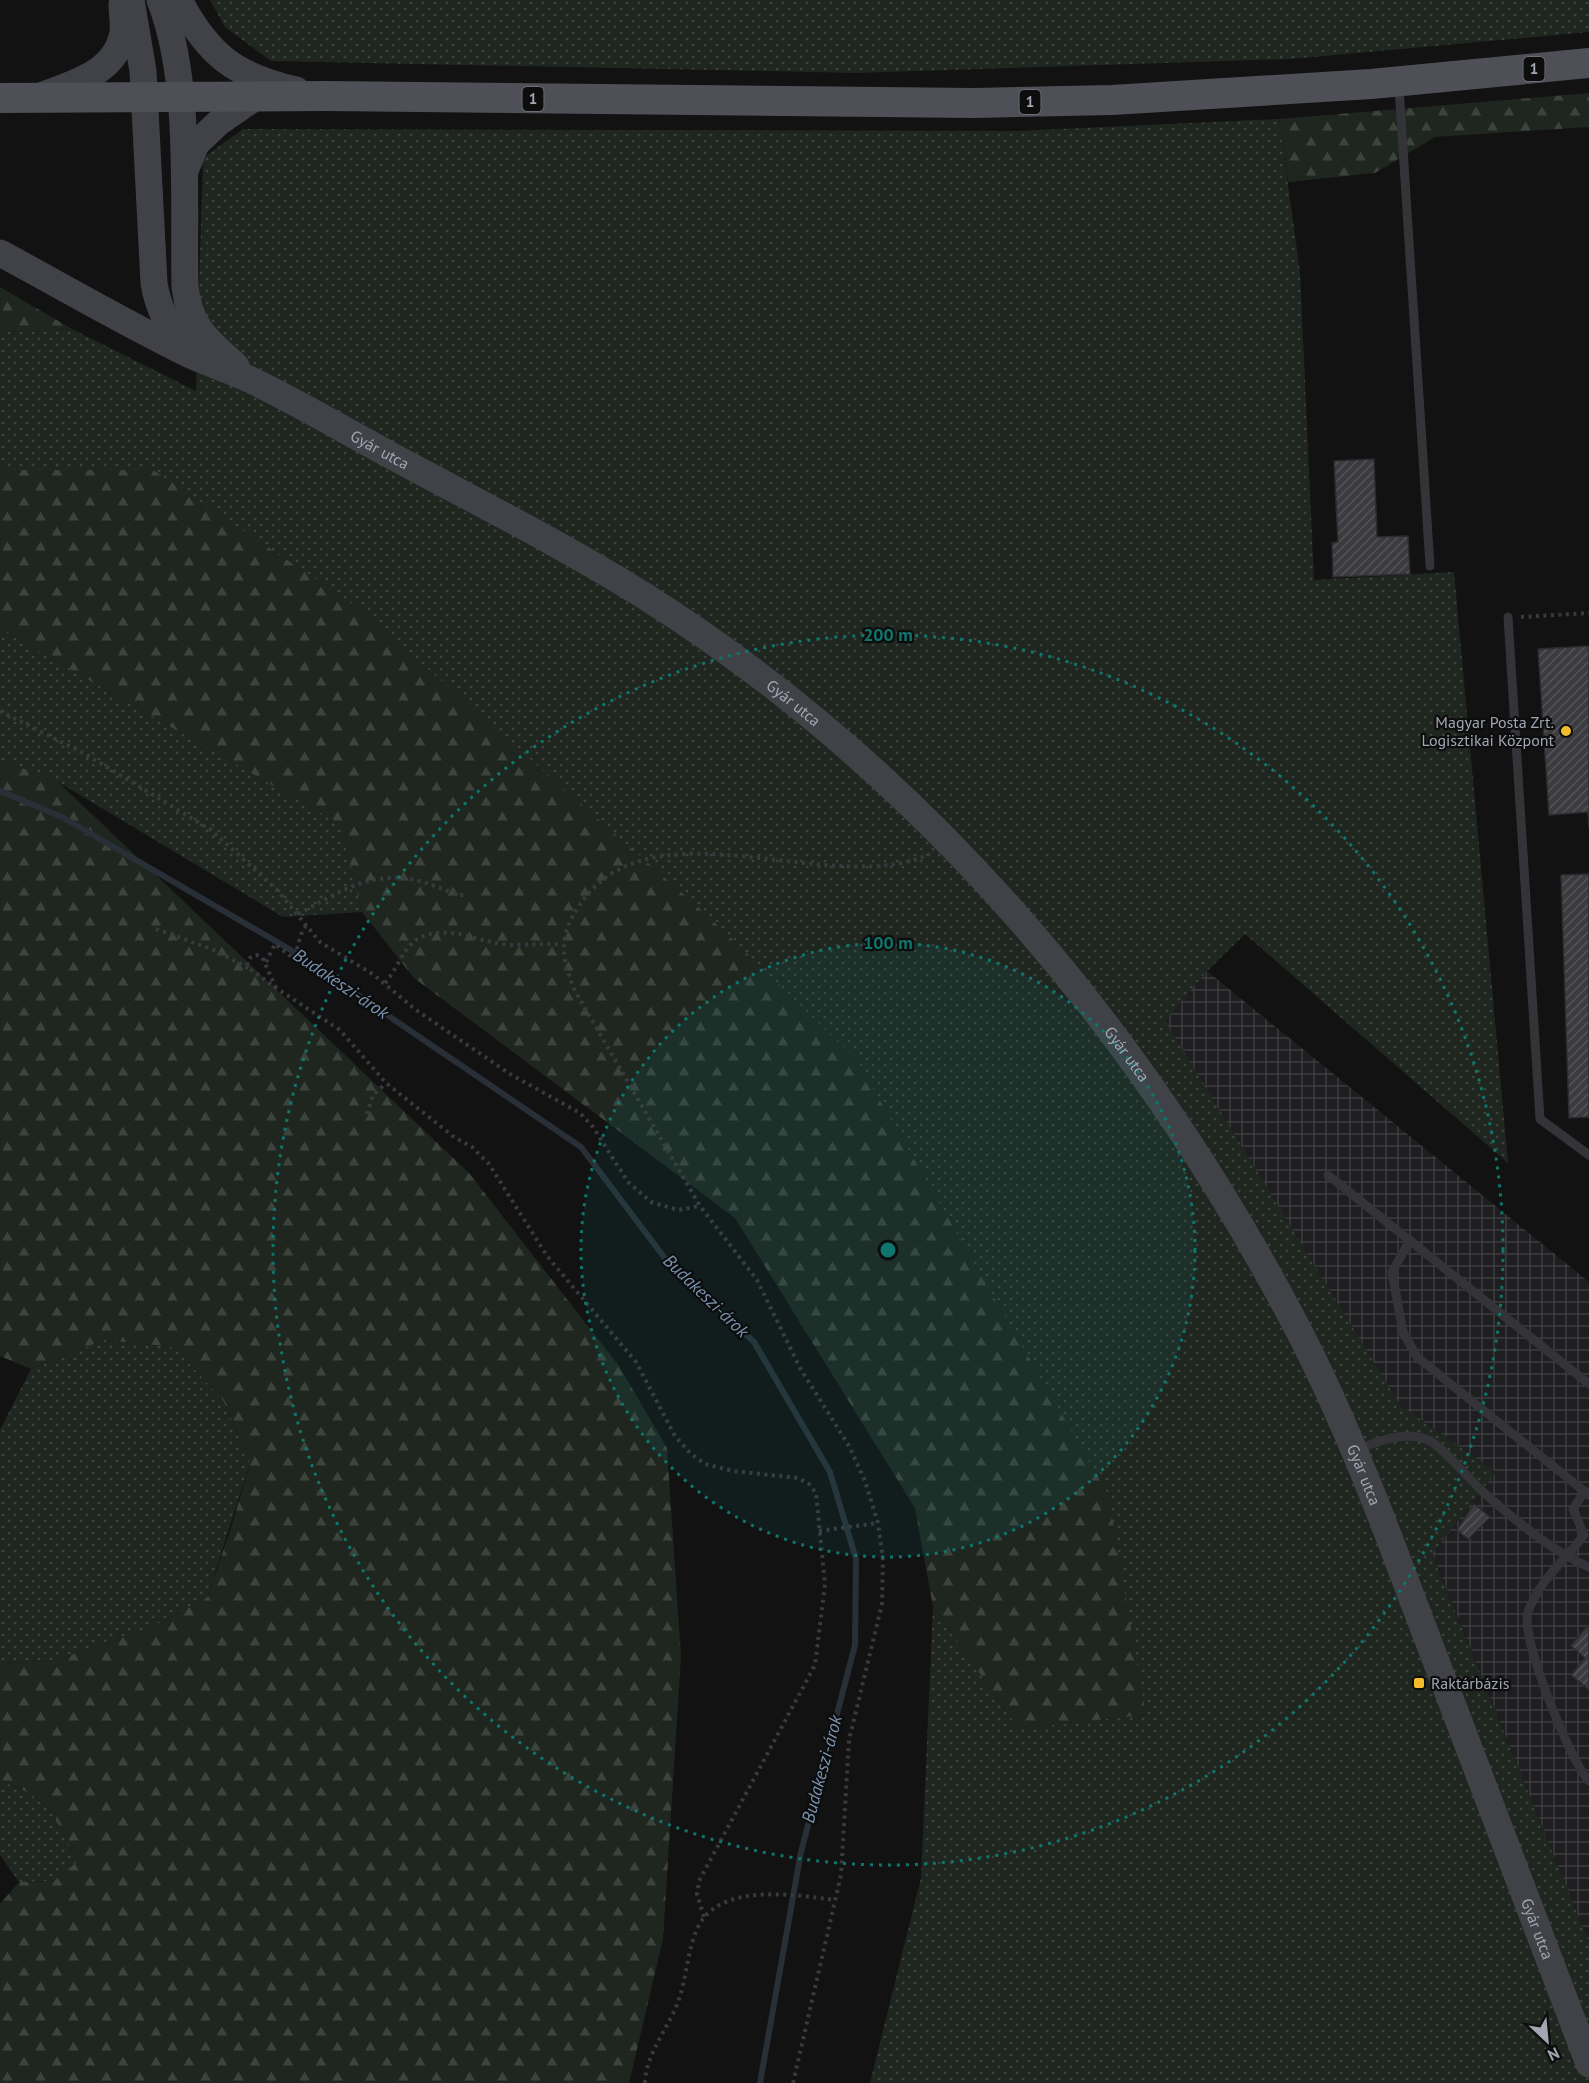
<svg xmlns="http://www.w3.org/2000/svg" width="1589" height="2083" font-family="'PT Sans',sans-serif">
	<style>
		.industrial { fill: url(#industrial-grid) }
		.grass { fill: url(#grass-dots) }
		.forest { fill: url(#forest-firs) }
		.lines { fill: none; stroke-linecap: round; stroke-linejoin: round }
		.stream { stroke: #282f37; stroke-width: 6 }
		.building { fill: url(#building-hatch); stroke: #2c2c2f; stroke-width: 1.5 }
		.path { stroke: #393a3f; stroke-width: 4; stroke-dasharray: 3 4.5; stroke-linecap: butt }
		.service { stroke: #333338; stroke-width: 9 }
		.secondary { stroke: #414248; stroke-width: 27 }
		.primary { stroke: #4f5057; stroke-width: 30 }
		.ring { fill: none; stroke: #0f766e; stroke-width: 3; stroke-dasharray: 3 6 }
		.poi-dot { fill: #f1bd2c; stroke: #0d0d0e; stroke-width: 2 }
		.labels { text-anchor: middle; stroke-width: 4.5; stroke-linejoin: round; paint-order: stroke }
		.shield { fill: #0d0d0e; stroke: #767982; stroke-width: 1.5 }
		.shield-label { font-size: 15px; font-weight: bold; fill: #a3a7b4 }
		.street-label { font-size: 16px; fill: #a3a7b4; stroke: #0d0d0e }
		.poi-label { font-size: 16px; fill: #a3a7b4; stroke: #0d0d0e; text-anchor: end }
		.water-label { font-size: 18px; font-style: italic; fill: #7993b0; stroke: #0d0d0e }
		.centre { fill: #0f766e; stroke: #0d0d0e; stroke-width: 3 }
		.ring-label { font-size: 18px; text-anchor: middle; font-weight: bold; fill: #0f766e; stroke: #0d0d0e; stroke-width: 4.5; stroke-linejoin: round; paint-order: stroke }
	</style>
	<defs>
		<pattern id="industrial-grid" width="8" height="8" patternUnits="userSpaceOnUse" patternTransform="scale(1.5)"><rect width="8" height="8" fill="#1e1e20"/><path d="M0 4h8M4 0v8" fill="none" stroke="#3c3c3e"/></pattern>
		<pattern id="grass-dots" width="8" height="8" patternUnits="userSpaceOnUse" patternTransform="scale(1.5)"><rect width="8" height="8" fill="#1e261f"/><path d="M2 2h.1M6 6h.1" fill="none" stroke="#3c433d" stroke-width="1.8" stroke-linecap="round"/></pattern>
		<pattern id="forest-firs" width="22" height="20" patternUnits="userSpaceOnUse" patternTransform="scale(1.5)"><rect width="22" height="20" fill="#1e261f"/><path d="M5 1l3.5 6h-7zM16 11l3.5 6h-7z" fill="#3c433d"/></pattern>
		<pattern id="building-hatch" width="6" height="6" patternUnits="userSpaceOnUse" patternTransform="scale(1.5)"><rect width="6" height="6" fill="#3c3c40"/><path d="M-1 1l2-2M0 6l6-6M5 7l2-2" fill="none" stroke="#555559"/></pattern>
	</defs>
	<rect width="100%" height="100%" fill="#121213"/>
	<path class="industrial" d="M 1207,971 L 1589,1282 L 1589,1943 L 1432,1553 L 1496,1472 L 1400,1405 L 1164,1021 Z"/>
	<path class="grass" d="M 210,0 L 1589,0 L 1589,32 L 1291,59 L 856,73 L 271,61 L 225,27 Z
		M 1279,119 L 1300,272 L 1314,580 L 1454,572 L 1508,1163 L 1245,934 L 1207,971 L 1165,1021 L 1400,1405 L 1496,1472 L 1432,1554 L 1589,1943 L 1589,2083 L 870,2083 L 921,1878 L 933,1607 L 1018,1728 L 1146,1715 L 153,470 L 0,470 L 0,332 L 72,329 L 196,391 L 203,158 L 243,129 L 1017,131 Z
		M 0,629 L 341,824 L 362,912 L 283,917 L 55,780 L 0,761 Z
		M 104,1340 L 174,1347 L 223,1400 L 250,1463 L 207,1598 L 146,1630 L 53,1661 L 0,1663 L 0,1430 L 31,1369 Z
		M 0,1781 C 53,1800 54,1814 77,1862 L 54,1881 L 19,1882 L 0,1855 Z"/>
	<path class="forest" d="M 1589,93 L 1589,127 L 1435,137 L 1375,173 L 1288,182 L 1279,119 Z
		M 0,287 L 72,329 L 0,332 Z
		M 0,470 L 153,470 L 360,609 L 707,915 L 856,1059 L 1108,1494 L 1146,1715 L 1018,1728 L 933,1607 L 915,1508 L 735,1218 L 414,978 L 362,912 L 340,824 L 0,629 Z
		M 0,761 L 55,779 L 469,1173 L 619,1366 L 667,1448 L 681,1656 L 663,1939 L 629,2083 L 0,2083 L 0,1904 L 19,1882 L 54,1881 L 77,1862 C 54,1814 52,1799 0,1781 L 0,1663 L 53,1661 L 146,1630 L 207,1598 L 231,1528 L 250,1463 L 223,1400 L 174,1347 L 104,1340 L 31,1369 L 0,1356 Z"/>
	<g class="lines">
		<path class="stream" d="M 0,791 L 62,817 L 296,953 L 581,1147 L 667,1261 L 754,1342 L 830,1472 L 856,1559 L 855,1645 L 801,1852 L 760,2083"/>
	</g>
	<path class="building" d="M 1374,459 L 1377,537 L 1408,536 L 1410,574 L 1333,577 L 1332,543 L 1338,542 L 1334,461 Z
		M 1589,646 L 1589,828 L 1588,812 L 1549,815 L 1538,649 Z
		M 1589,874 L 1589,1117 L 1569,1118 L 1561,875 Z
		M 1474,1504 L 1490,1517 L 1468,1539 L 1457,1530 Z
		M 1589,1624 L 1589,1690 L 1571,1675 L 1585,1658 L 1571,1646 Z"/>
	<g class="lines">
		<path class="path" d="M 1521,617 L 1589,613
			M 0,711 L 87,755 L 211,830 L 277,890 L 320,942 L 374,975 L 416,1010 L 510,1074 L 580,1113 L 593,1127 L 628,1182 L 651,1202 L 678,1210 L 700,1206
			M 298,914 C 337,893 373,869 419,881 C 436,885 450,894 467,896
			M 156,929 L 214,950 L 250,969
			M 266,962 L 275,944 L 293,958 C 299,948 299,933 306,926
			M 385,983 C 397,970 403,948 417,939 C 448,922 481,944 512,945 C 529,945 545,943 562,945
			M 276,988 L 262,957 L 256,955 L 250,958 L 247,963 L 250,969 L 276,988 L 340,1030 L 386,1083 L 454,1137 L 472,1147 L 489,1164 L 547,1256 L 636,1362 L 675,1436 L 690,1453 L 705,1464 L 733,1471 L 798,1478 L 809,1484 L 816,1493 L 825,1584 L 815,1665 L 699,1881 L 697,1894 L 704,1917
			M 367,1114 L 373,1095 L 386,1083
			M 819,1531 L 878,1523
			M 645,2083 C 646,2053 668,2029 678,2002 C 687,1978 687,1950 698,1927 C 720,1882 796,1895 835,1900
			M 793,2083 L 841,1875 L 849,1740 L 882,1604 L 883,1560 L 878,1523 L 865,1481 L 849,1446 L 800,1368 L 757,1280 L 700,1206 L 575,991 C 561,957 558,938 579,906 C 650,797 832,900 930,854"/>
		<path class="service" d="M 1399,87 L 1430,566
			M 1508,617 L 1540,1119 L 1589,1155
			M 1328,1175 L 1589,1384
			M 1410,1240 L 1392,1272 L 1403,1332 L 1417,1357 L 1589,1495
			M 1357,1450 C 1377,1441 1406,1430 1428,1440 C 1441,1445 1469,1479 1481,1490 C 1511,1517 1552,1552 1589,1567
			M 1585,1491 L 1573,1509 L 1584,1535 C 1566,1559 1538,1582 1528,1612 C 1520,1637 1570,1761 1589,1781"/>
		<g class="secondary">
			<path d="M 131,0 L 143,71 L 154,283 C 158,309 169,328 186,349"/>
			<path d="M 160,0 C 192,81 183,199 185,287 C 190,328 206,339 236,366"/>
			<path d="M 179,0 C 208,55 235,76 296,90"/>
			<path d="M 43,95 C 75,83 117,72 123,32 C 124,23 122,13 122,4"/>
			<path d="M 185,171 L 196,144 L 218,123 L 254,98"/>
			<path id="s1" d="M 0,253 C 63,287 125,323 188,354 C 209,364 231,370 251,380 C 303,405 354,436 405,463 C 485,506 566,547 643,595 C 921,770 1138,1027 1291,1316 C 1326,1381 1355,1450 1382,1519 L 1589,2064"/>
		</g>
		<path class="primary" d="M 0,98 L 326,96 L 974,103 L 1112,100 L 1371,84 L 1589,63"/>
	</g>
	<circle cx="888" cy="1250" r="307" fill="#0f766e" fill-opacity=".12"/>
	<g class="ring">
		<circle cx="888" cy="1250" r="307"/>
		<circle cx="888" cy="1250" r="615"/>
	</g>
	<g class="poi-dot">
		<circle cx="1566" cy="731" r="6"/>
		<rect x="1413" y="1677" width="12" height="12" rx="3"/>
	</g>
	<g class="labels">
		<g class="shield">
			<rect x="1523.5" y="57" width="21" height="24" rx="4.5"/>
			<rect x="522.5" y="87" width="21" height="24" rx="4.5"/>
			<rect x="1019.5" y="90" width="21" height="24" rx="4.5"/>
		</g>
		<g class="shield-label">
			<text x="1534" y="74">1</text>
			<text x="533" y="104">1</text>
			<text x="1030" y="107">1</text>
		</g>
		<g class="street-label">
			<text dy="6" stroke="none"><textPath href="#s1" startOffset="428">Gyár utca</textPath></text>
			<text dy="6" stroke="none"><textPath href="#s1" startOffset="914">Gyár utca</textPath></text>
			<text dy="6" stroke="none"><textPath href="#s1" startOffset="1400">Gyár utca</textPath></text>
			<text dy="6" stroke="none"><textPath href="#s1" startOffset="1884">Gyár utca</textPath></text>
			<text dy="6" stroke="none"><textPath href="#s1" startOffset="2370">Gyár utca</textPath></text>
		</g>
		<g class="poi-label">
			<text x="1554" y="728">Magyar Posta Zrt.<tspan x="1554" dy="18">Logisztikai Központ</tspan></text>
			<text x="1431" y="1689" text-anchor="start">Raktárbázis</text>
		</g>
		<g class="water-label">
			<text transform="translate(341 984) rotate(34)" y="6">Budakeszi-árok</text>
			<text transform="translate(706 1296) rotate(44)" y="6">Budakeszi-árok</text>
			<text transform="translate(822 1769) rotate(-75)" y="6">Budakeszi-árok</text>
		</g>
	</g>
	<circle cx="888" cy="1250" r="9" class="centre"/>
	<g class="ring-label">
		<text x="888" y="641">200 m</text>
		<text x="888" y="949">100 m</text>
	</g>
	<g transform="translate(1547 2041) rotate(154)" stroke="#0d0d0e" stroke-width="4.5" paint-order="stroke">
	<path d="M0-4.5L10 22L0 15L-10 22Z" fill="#a3a7b4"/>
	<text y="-9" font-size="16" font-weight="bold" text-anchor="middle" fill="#a3a7b4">N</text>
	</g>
</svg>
